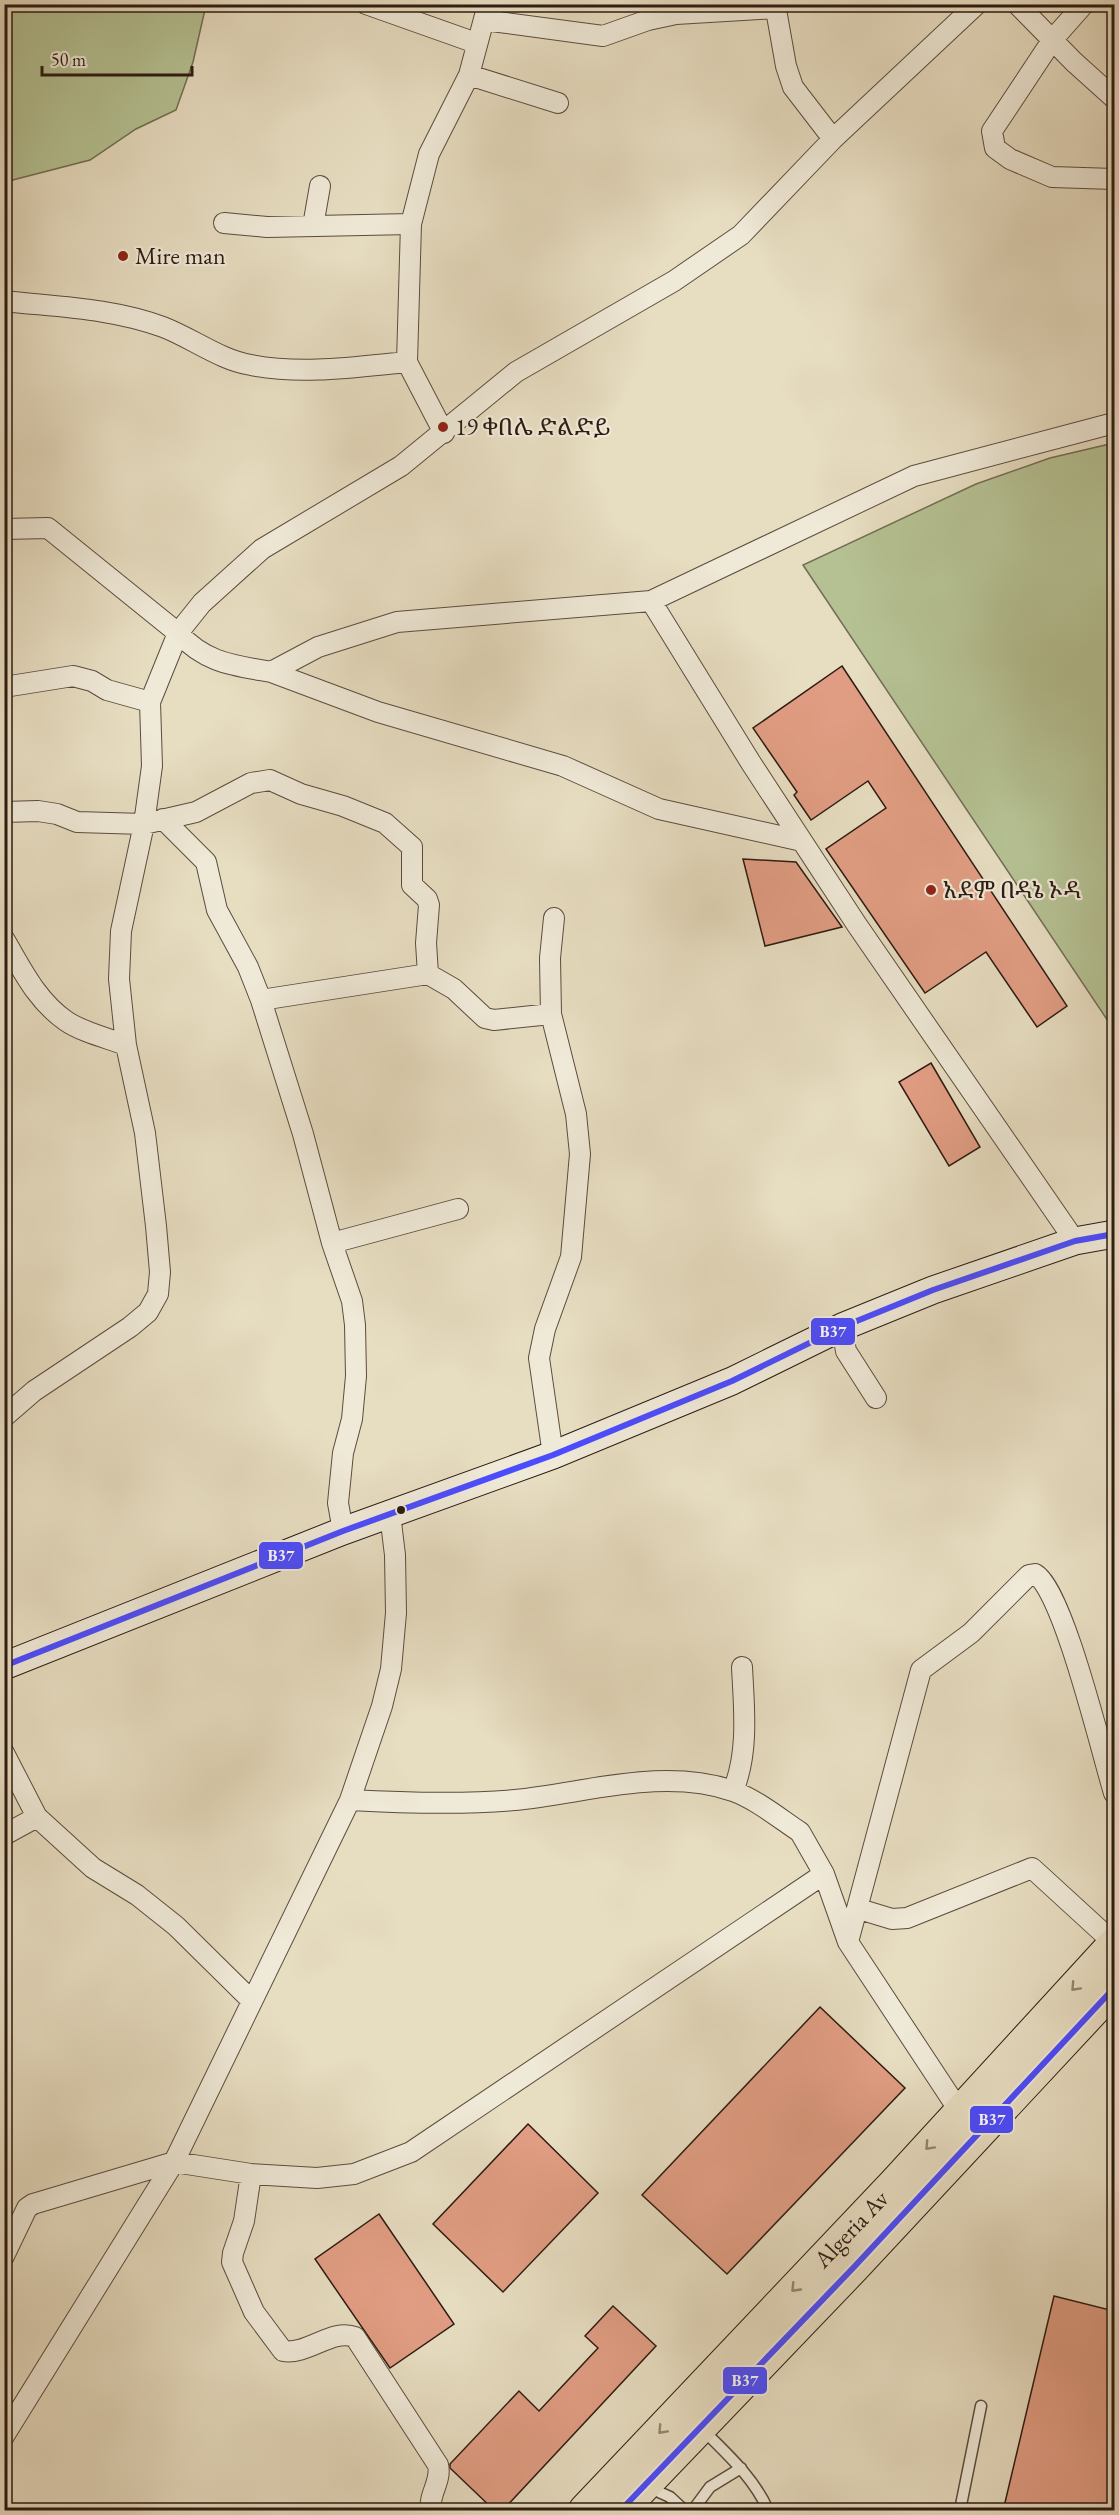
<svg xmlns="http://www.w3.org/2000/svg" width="1119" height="2515" font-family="'EB Garamond','Noto Serif Ethiopic',serif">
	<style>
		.green { fill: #b5c193; stroke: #716e53; stroke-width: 1.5 }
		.building { fill: #e19d83; stroke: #2d1b13; stroke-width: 1.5 }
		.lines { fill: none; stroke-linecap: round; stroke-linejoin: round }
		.lane-casing { stroke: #5c4c3e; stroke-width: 13 }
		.street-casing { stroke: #5c4c3e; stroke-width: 22 }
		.secondary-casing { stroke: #2d1b13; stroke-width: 29 }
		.primary-casing { stroke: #2d1b13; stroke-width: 34 }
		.lane { stroke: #efe9d7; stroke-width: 10 }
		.street { stroke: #efe9d7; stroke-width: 20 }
		.secondary { stroke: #efe9d7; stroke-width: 27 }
		.primary { stroke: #e7ddc1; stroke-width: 32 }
		.bus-1-casing { stroke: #efe9d7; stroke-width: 10 }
		.bus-1 { stroke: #4c4cff; stroke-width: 6 }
		.oneway { stroke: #938673 }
		.poi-dot { fill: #8f2418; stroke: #efe9d7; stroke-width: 2 }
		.bus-dot { fill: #2d1b13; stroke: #efe9d7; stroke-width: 2 }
		.labels { text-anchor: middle; stroke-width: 4.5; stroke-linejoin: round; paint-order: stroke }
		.poi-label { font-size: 24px; fill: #2d1b13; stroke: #efe9d7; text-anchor: start }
		.street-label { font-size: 24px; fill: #2d1b13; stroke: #efe9d7 }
		.line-badge { stroke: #efe9d7; stroke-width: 2 }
		.badge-label { font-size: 16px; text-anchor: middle; font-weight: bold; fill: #fff }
	</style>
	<rect width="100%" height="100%" fill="#e7ddc1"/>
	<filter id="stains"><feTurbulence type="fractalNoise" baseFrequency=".00333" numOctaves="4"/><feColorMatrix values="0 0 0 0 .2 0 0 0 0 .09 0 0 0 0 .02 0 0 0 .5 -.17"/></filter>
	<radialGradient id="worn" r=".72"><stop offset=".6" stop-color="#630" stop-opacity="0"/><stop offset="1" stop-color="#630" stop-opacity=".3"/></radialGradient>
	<path class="green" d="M 5,4 L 206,5 L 193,62 L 176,110 L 136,129 L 90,160 L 5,182 Z
		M 1114,443 L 1114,1030 L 803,565 L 976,484 L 1050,458 Z"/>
	<path class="building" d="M 842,666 L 1067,1006 L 1037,1027 L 986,952 L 925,993 L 826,849 L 886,808 L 868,781 L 811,820 L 794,795 L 797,792 L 753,728 Z
		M 743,859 L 796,862 L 842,927 L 765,946 Z
		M 931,1063 L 980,1147 L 949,1166 L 899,1082 Z
		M 820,2007 L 905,2088 L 727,2274 L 642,2195 Z
		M 528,2124 L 598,2193 L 503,2292 L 433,2224 Z
		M 379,2214 L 454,2324 L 390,2368 L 315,2259 Z
		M 1054,2296 L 1114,2311 L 1114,2511 L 1003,2511 Z
		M 613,2306 L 656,2346 L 502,2511 L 495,2511 L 450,2468 L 450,2464 L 519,2391 L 539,2411 L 598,2348 L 585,2336 Z"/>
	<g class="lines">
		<defs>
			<path id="lane" d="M 703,2430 C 727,2454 754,2478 768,2510
				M 648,2487 L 670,2497 L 684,2510
				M 693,2510 L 710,2487 L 741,2468
				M 960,2510 L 981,2406"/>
			<path id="street" d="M 366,4 L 476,43
				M 775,4 L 786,66 L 793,87 L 833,139
				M 1017,4 L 1074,62 L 1114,98
				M 1084,4 L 1053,39 L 992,131 L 995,148 L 1010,159 L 1052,177 L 1114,179
				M 484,20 L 603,36 L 648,20 L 676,14 L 775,8
				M 469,75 L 558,103
				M 224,223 L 267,227 L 411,224
				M 313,226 L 320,186
				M 4,301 C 58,307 112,308 163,327 C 192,338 220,360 251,365 C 302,375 355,367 407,362
				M 444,433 L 407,362 L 411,224 L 429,154 L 469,75 L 488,4
				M 4,529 L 48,528 L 178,633 C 206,663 232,665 271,672 L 318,647 L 397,622 L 651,601 L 914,476 L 1114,423
				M 651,601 L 751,763 L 857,925 L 1075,1241
				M 271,672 L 378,712 L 563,766 L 659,809 L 802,841
				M 4,687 L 73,676 L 92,681 L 107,690 L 150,702
				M 4,812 L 38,811 L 57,814 L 77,822 L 144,824 L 196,812 L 251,783 L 270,780 L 301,794 L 343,806 L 385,823 L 412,847 L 412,885 L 427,899 L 429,905 L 426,943 L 428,974 L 261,1000 L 303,1134 L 332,1243 L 352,1301 L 355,1325 L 356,1376 L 352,1419 L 343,1453 L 338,1503 L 343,1531
				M 163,819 L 206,862 L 217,910 L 248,967 L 261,1000
				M 4,939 C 22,969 36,1000 66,1021 C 82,1032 107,1038 126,1045
				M 428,974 L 454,989 L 485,1018 L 494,1020 L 551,1014 L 576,1114 L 580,1154 L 571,1257 L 545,1329 L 539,1358 L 553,1455
				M 551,1014 L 550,958 L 554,918
				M 332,1243 L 458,1209
				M 842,1327 L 846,1351 L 876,1398
				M 4,1417 L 34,1391 L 130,1327 L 148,1312 L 158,1294 L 160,1272 L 156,1226 L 145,1133 L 126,1045 L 119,979 L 121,931 L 144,824 L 152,766 L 150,702 L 178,633 L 202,603 L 262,549 L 401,466 L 516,372 L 674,281 L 741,235 L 833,139 L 977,4
				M 4,1753 L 37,1817 L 4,1835
				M 733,1791 C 749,1752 744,1708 742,1667
				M 350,1800 C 405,1803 461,1805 515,1800 C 586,1793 663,1767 733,1791 C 757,1800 779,1818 800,1832 L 824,1874 L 848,1942 L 960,2112
				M 37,1817 L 93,1868 L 137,1895 L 176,1926 L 251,2000
				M 859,1909 L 892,1919 L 907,1918 L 1032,1868 L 1114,1943
				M 848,1942 L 921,1670 L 971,1633 L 1029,1575 L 1035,1574 C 1063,1589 1102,1754 1114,1793
				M 251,2174 L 244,2221 L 233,2253 L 232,2262 L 254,2312 L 283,2351 C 308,2355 332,2328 355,2337 L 438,2465 C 442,2481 428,2495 431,2510
				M 4,2256 L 27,2208 L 33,2204 L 174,2162 L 251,2174 L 317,2178 L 354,2174 L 411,2152 L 824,1874
				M 4,2436 L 174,2162 L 350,1800 L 382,1706 L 391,1669 L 396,1613 L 395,1555 L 390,1514"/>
			<path id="secondary" d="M 4,1666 L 343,1531 L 553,1455 L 732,1381 L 842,1327 L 933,1290 L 1075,1241 L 1114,1234"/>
			<g id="primary">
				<path id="s1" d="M 585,2510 L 895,2183 L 1114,1944"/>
				<path d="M 621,2510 L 854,2267 L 1114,1988"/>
			</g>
		</defs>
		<use href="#lane" class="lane-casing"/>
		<use href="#street" class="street-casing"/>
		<use href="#secondary" class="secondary-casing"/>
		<use href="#primary" class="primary-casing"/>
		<use href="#lane" class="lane"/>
		<use href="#street" class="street"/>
		<use href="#secondary" class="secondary"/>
		<use href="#primary" class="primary"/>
		<defs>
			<path id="bus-1" d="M 4,1666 L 343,1531 L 553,1455 L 732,1381 L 842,1327 L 933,1290 L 1075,1241 L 1114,1234
				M 621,2510 L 854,2267 L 1114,1988"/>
		</defs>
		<use href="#bus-1" class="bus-1-casing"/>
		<use href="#bus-1" class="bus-1"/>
	</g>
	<defs><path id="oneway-chevron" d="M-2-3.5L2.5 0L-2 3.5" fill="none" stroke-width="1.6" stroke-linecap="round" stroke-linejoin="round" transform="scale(1.5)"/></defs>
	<g class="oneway">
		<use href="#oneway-chevron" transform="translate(1075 1987) rotate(133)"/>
		<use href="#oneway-chevron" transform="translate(929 2146) rotate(133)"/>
		<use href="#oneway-chevron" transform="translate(795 2288) rotate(134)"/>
		<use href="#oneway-chevron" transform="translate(662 2430) rotate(133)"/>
	</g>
	<g class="poi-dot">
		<circle cx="123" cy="256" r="6"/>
		<circle cx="443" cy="427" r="6"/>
		<circle cx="931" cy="890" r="6"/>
	</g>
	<circle class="bus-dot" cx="401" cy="1510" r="5"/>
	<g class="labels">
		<g class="poi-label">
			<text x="135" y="264">Mire man</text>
			<text x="455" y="435">19 ቀበሌ ድልድይ</text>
			<text x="943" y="898">አደም በዳኔ ኦዳ</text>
		</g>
		<g class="street-label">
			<text dy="8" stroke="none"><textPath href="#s1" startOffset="387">Algeria Av</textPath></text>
		</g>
	</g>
	<g class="line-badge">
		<rect x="810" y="1317" width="46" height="29" rx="6" fill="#4c4cff"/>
		<rect x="258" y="1541" width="46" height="29" rx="6" fill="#4c4cff"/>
		<rect x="969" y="2105" width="45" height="29" rx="6" fill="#4c4cff"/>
		<rect x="722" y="2366" width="46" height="29" rx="6" fill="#4c4cff"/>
	</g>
	<g class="badge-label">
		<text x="833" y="1337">B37</text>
		<text x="281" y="1561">B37</text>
		<text x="992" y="2125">B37</text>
		<text x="745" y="2386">B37</text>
	</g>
	<rect width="1119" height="2515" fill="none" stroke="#e7ddc1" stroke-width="24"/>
	<rect x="6" y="6" width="1107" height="2503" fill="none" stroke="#2d1b13" stroke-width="3"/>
	<rect x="12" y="12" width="1095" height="2491" fill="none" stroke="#2d1b13" stroke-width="1.5"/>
	<path d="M42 66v9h150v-9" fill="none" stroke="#2d1b13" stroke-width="3"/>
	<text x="51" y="66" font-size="18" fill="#2d1b13" stroke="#efe9d7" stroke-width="4.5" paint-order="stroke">50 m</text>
	<rect width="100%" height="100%" filter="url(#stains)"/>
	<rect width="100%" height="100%" fill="url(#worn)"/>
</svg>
